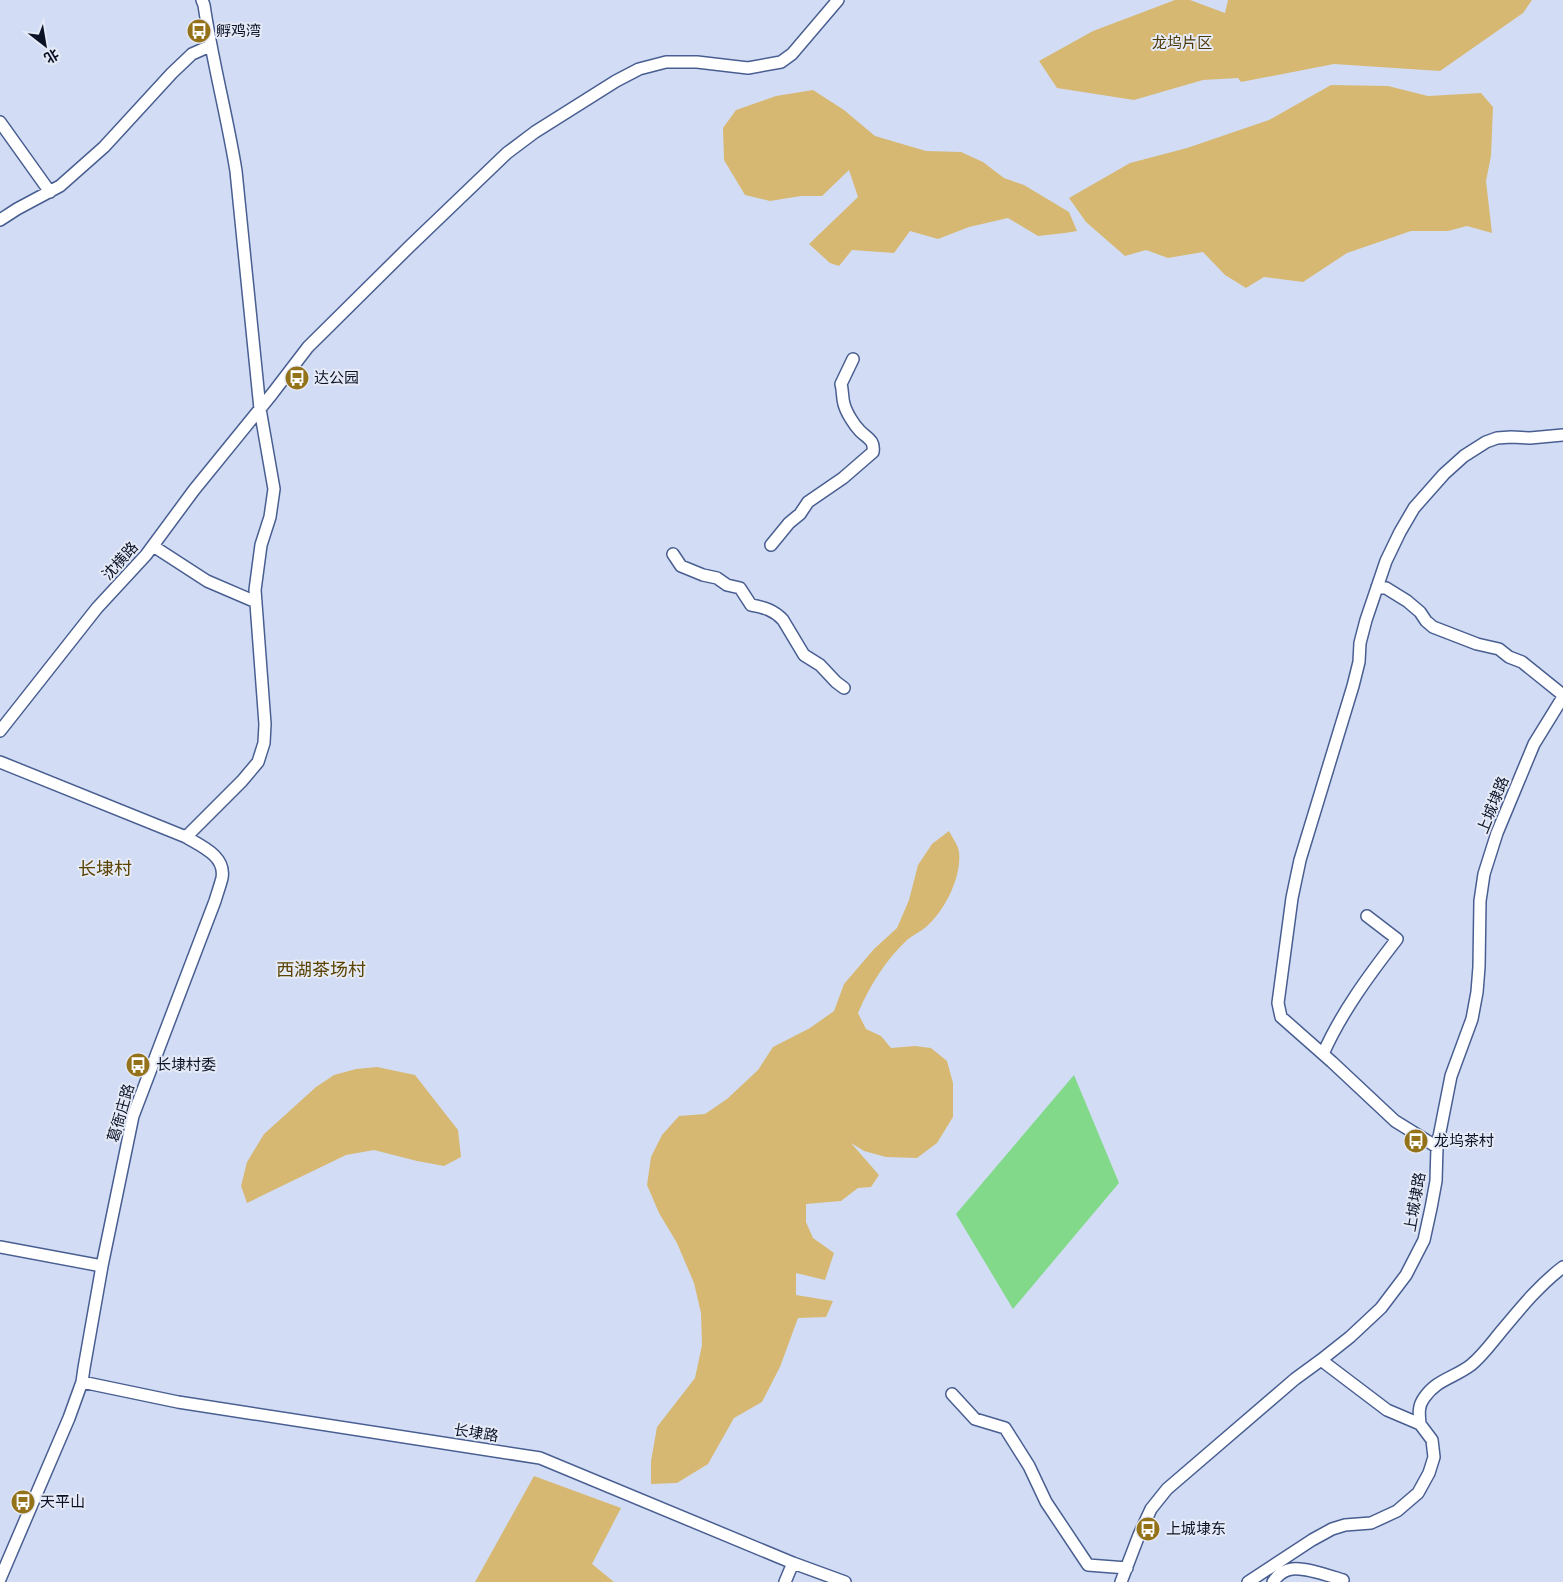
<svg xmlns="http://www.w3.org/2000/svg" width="1563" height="1582" font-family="Arial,'Noto Sans SC',sans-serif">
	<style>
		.green { fill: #d7b873 }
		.water { fill: #83d98a }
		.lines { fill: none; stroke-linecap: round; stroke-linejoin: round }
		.minor-casing { stroke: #495e91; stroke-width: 14 }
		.minor { stroke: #fff; stroke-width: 11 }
		.labels { text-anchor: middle; stroke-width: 4; stroke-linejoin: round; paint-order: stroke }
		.poi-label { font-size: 15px; fill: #0a1226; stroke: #e5eaf6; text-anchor: start }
		.park-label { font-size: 15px; fill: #4d3a09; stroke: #e5eaf6 }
		.street-label { font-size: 15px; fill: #0a1226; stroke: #e5eaf6 }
		.quarter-label { font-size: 18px; fill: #5a4303; stroke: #e5eaf6 }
	</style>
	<rect width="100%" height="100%" fill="#d2ddf5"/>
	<path class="green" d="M 1175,0 L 1190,0 L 1225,13 L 1228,0 L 1532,0 L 1523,13 L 1440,71 L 1334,64 L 1241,82 L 1238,78 L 1203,80 L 1134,100 L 1057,88 L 1039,61 L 1093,31 Z
		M 1331,85 L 1388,86 L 1428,96 L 1481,93 L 1493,107 L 1491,156 L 1486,181 L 1492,233 L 1467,226 L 1448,231 L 1411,231 L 1347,253 L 1303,282 L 1264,277 L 1246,288 L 1225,275 L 1203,252 L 1168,258 L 1146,250 L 1125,256 L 1086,222 L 1069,198 L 1130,163 L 1187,148 L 1269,120 Z
		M 813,90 L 844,110 L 875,136 L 926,151 L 961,152 L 983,162 L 1004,178 L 1024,185 L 1069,212 L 1077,231 L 1065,233 L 1038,236 L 1008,218 L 969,227 L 938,239 L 910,231 L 894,253 L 852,250 L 839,266 L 830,263 L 809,244 L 858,197 L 849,170 L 822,196 L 801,196 L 770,201 L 745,195 L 724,160 L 723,128 L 736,110 L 776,96 Z
		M 949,831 C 952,837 958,845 959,852 C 962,876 945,911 926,927 C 920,932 913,935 907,940 C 885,961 870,985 858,1013 L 866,1029 L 881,1036 L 891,1048 L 915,1046 L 931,1048 L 947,1061 L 953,1083 L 953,1117 L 937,1143 L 917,1158 L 886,1157 L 864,1151 L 851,1143 L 879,1175 L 871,1187 L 858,1188 L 841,1201 L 806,1204 L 806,1222 L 813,1238 L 834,1253 L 825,1280 L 796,1273 L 796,1295 L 833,1301 L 826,1317 L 798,1318 L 780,1367 L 762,1402 L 734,1418 L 708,1464 L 677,1483 L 651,1484 L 651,1461 L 657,1427 L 695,1378 L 702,1345 L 701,1313 L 694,1283 L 677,1243 L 659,1213 L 647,1185 L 651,1157 L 662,1135 L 679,1116 L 705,1114 L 727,1099 L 758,1070 L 773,1047 L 810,1028 L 834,1011 L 844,984 L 874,949 L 897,928 L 909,900 L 918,865 L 932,844 Z
		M 377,1067 L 415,1075 L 458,1130 L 461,1157 L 444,1166 L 417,1161 L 374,1150 L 346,1155 L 247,1203 L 241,1186 L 247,1162 L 264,1134 L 316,1087 L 334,1075 L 356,1069 Z
		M 534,1476 L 621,1508 L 592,1564 L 614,1582 L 475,1582 Z"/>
	<path class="water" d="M 1074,1075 L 1119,1183 L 1013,1309 L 956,1214 Z"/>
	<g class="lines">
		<defs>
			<path id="minor" d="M 0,122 L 50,192
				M 0,220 L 17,209 L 60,186 L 104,147 L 172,73 L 192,54 L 210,46
				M 771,545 L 789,523 L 800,514 L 808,502 L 843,478 L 873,452 C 875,440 867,438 860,431 C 854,425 846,412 844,404 C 842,397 843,391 841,384 L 853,359
				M 153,546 L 207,581 L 256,602
				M 673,554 L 681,566 L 703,575 L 717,578 L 727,585 L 740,588 L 751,605 C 763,607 774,610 783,620 L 804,655 L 820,665 L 836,682 L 844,688
				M 1377,587 L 1386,588 L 1407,601 L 1420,612 L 1426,621 L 1433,627 L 1477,644 L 1499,649 L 1509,657 L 1522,662 L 1563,695
				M 0,731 L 97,608 L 146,555 L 194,490 L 272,394 L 308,347 L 410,246 L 507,153 L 535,132 L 616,81 L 639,69 L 666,62 L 697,62 L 748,68 L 781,62 L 792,54 L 838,0
				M 0,762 L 186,837 C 201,846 226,856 222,878 C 220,886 217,894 215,901 L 133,1116 L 102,1266 L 84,1368 L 82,1382 L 69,1418 L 0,1579
				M 186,837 L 242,781 L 258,762 L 264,743 L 265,724 L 255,590 L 261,545 L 270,517 L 274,489 L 260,409 L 236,171 C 227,115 212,60 204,5 L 202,0
				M 1323,1054 C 1341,1013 1369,975 1397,939 L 1367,916
				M 1437,1147 L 1395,1121 L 1332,1062 L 1281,1017 L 1278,1003 L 1292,898 L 1300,860 L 1353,686 L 1359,662 L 1360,643 L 1366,620 L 1386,561 L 1400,532 L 1414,508 L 1444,474 L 1464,456 L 1486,442 L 1497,438 L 1511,437 L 1530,438 L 1563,435
				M 0,1247 L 102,1266
				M 82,1382 L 178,1402 L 540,1458 L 793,1563 L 845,1582
				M 952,1394 L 975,1419 L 1005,1428 L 1029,1466 L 1046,1502 L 1088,1565 L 1127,1568
				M 1420,1424 C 1419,1414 1418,1406 1424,1398 C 1437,1379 1454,1378 1471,1365 C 1482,1356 1490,1345 1499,1334 C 1519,1310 1538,1286 1563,1267
				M 785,1582 L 793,1563
				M 1121,1582 L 1139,1535 L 1151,1509 L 1167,1489 L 1295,1379 L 1321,1360 L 1350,1337 L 1381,1308 L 1406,1275 L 1424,1240 L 1431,1208 L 1436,1181 L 1437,1147 L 1451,1076 L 1472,1019 L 1477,992 L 1479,967 L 1480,901 L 1484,874 L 1497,833 L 1534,744 L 1563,697
				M 1248,1582 L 1312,1540 L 1332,1529 L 1345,1525 L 1371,1523 L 1397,1511 L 1418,1493 L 1429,1473 L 1434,1457 L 1432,1440 L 1420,1424 L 1387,1410 L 1321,1360
				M 1273,1582 C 1277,1576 1284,1570 1292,1569 C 1305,1567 1330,1576 1343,1580"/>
		</defs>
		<use href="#minor" class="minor-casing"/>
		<use href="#minor" class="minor"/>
	</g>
	<defs>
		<symbol id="bus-disc" viewBox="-11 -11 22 22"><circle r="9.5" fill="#94721a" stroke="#e5eaf6"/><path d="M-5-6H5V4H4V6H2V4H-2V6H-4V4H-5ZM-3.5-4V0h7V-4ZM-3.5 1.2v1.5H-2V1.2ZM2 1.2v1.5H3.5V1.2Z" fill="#fff"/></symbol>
	</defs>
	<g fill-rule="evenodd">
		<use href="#bus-disc" x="185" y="17" width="28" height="28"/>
		<use href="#bus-disc" x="283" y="364" width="28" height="28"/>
		<use href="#bus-disc" x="124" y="1051" width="28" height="28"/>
		<use href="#bus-disc" x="1402" y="1127" width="28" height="28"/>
		<use href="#bus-disc" x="9" y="1488" width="28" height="28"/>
		<use href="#bus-disc" x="1134" y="1515" width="28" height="28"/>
	</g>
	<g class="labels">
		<g class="poi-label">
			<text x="216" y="36">孵鸡湾</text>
			<text x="314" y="383">达公园</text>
			<text x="156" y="1070">长埭村委</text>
			<text x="1434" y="1146">龙坞茶村</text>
			<text x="40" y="1507">天平山</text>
			<text x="1166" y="1534">上城埭东</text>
		</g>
		<g class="park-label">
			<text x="1182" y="48">龙坞片区</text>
		</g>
		<g class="street-label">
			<text transform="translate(120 561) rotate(-48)" y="5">沈横路</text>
			<text transform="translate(1493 805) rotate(-68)" y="5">上城埭路</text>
			<text transform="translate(121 1113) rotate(-74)" y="5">葛衙庄路</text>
			<text transform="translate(1415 1202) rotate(-80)" y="5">上城埭路</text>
			<text transform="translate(476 1433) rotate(9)" y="5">长埭路</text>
		</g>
		<g class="quarter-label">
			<text x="105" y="875">长埭村</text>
			<text x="321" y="976">西湖茶场村</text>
		</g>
	</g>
	<g transform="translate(45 45) rotate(149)" stroke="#e5eaf6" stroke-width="4" paint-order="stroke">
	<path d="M0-4L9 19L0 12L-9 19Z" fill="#0a1226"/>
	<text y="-8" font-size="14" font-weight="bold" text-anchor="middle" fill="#0a1226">北</text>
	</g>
</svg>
